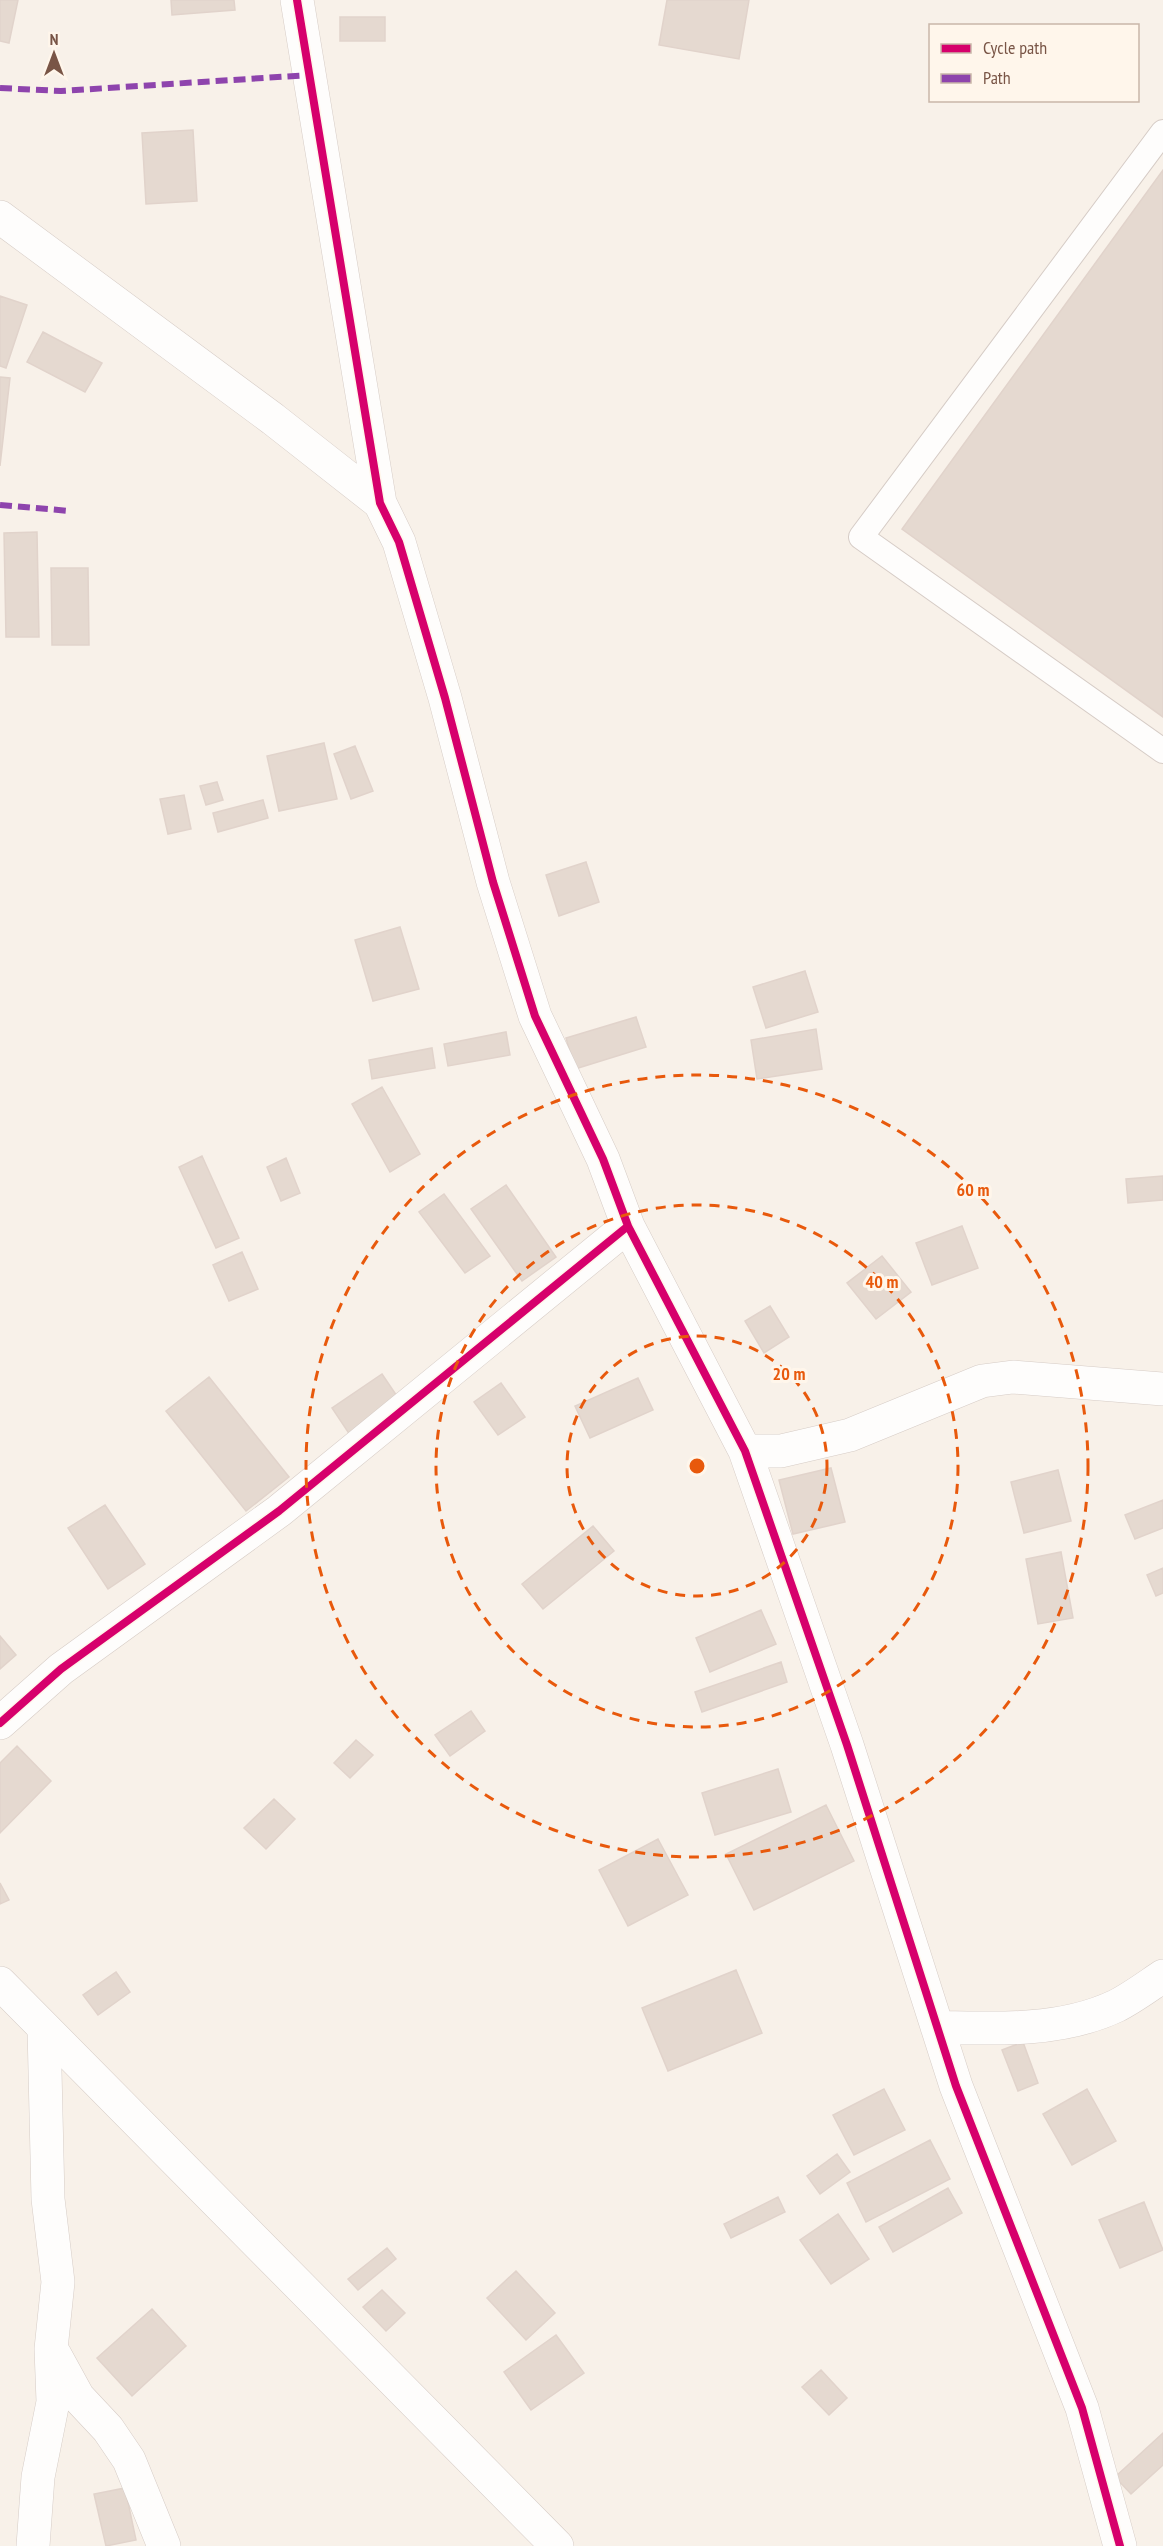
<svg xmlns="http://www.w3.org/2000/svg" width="1163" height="2546" font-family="'PT Sans Narrow',sans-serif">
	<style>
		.building { fill: #e5d9d0; stroke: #e1d3cb; stroke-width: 1.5 }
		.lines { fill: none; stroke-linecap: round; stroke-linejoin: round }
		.service-casing { stroke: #d6ccc6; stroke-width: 26 }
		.minor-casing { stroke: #d6ccc6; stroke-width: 34 }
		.tertiary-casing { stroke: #d6ccc6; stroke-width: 34 }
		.service { stroke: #fefdfc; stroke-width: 24 }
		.minor { stroke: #fefdfc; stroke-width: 33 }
		.tertiary { stroke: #fefdfc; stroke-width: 33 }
		.quiet { stroke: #8e44ad; stroke-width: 6; stroke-dasharray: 12 6; stroke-linecap: butt }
		.cycleway-casing { stroke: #fff6eb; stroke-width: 11 }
		.cycleway { stroke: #d6006c; stroke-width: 8 }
		.ring { fill: none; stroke: #e8590c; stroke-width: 3; stroke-dasharray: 10 8 }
		.centre { fill: #e8590c; stroke: #fff6eb; stroke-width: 3 }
		.ring-label { font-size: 18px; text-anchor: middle; font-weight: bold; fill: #e8590c; stroke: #fff6eb; stroke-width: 6; stroke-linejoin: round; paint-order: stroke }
	</style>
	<rect width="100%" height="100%" fill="#f8f1e9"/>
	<path class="building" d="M 0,0 L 18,0 L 9,43 L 0,41 Z
		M 171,0 L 234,0 L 235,10 L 172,15 Z
		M 667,0 L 749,0 L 739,59 L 659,45 Z
		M 340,17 L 385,17 L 385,41 L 340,41 Z
		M 193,130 L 197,201 L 146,204 L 142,133 Z
		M 1163,170 L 1163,717 L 902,529 Z
		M 0,296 L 27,305 L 6,368 L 0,366 Z
		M 43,332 L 102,363 L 85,392 L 27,362 Z
		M 0,377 L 10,378 L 0,466 Z
		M 37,532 L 39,637 L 6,637 L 4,533 Z
		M 51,568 L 88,568 L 89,645 L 52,645 Z
		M 324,743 L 337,799 L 279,811 L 267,756 Z
		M 355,746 L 373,791 L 351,799 L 334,754 Z
		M 217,782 L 223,800 L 206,805 L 200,786 Z
		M 184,795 L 191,829 L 168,834 L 160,799 Z
		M 263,800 L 268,818 L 218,832 L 213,813 Z
		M 586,862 L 599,902 L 559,916 L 546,875 Z
		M 400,927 L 419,989 L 373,1001 L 355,940 Z
		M 805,971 L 818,1012 L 766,1028 L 753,987 Z
		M 636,1017 L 646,1047 L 575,1069 L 566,1038 Z
		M 816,1029 L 822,1069 L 757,1079 L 751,1040 Z
		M 506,1032 L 510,1055 L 448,1066 L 444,1044 Z
		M 432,1048 L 435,1068 L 372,1079 L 369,1060 Z
		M 382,1087 L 420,1154 L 390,1172 L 352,1104 Z
		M 202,1156 L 239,1238 L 216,1248 L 179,1167 Z
		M 286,1158 L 300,1193 L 281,1201 L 267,1167 Z
		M 1163,1176 L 1163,1200 L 1128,1203 L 1126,1179 Z
		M 506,1185 L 556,1257 L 522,1281 L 471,1209 Z
		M 444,1194 L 490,1256 L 465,1273 L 419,1212 Z
		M 962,1226 L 978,1268 L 932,1285 L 916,1243 Z
		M 242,1252 L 258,1289 L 229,1301 L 213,1265 Z
		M 882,1256 L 911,1292 L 876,1319 L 847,1283 Z
		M 770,1306 L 789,1337 L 764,1353 L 745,1321 Z
		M 382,1374 L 401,1402 L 350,1435 L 332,1408 Z
		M 209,1377 L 289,1477 L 246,1511 L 166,1411 Z
		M 638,1378 L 653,1410 L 590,1438 L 575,1406 Z
		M 501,1383 L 525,1417 L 498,1435 L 474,1402 Z
		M 831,1468 L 845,1522 L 793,1534 L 779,1480 Z
		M 1058,1470 L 1071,1521 L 1024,1533 L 1011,1482 Z
		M 1163,1500 L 1163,1528 L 1135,1539 L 1125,1515 Z
		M 105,1505 L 145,1564 L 108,1589 L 68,1528 Z
		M 593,1526 L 614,1551 L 543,1609 L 522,1584 Z
		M 1061,1552 L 1073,1618 L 1038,1624 L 1026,1559 Z
		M 1163,1568 L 1163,1593 L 1156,1596 L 1147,1575 Z
		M 761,1610 L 776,1644 L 710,1672 L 696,1638 Z
		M 0,1636 L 16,1655 L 0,1669 Z
		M 781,1662 L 787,1682 L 702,1712 L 695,1692 Z
		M 471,1711 L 485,1731 L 450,1756 L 435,1735 Z
		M 356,1740 L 373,1755 L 350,1778 L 334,1763 Z
		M 17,1746 L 51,1781 L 0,1833 L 0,1763 Z
		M 778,1769 L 791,1812 L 715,1835 L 702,1793 Z
		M 274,1799 L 295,1819 L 266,1849 L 244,1828 Z
		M 826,1805 L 854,1861 L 754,1910 L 726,1854 Z
		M 658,1839 L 688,1895 L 628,1926 L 599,1870 Z
		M 0,1883 L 9,1900 L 0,1904 Z
		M 736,1970 L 762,2033 L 668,2071 L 642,2008 Z
		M 116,1972 L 130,1992 L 98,2015 L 83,1995 Z
		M 1023,2042 L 1038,2083 L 1018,2091 L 1002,2050 Z
		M 884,2089 L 905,2130 L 854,2155 L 833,2115 Z
		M 1087,2089 L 1116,2141 L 1072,2165 L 1043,2114 Z
		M 930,2140 L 950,2179 L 866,2222 L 847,2183 Z
		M 837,2154 L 850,2172 L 820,2194 L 807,2176 Z
		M 948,2188 L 962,2213 L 893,2252 L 879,2227 Z
		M 778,2197 L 785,2212 L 731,2238 L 724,2224 Z
		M 1144,2202 L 1163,2250 L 1120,2268 L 1099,2220 Z
		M 838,2214 L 869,2259 L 831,2284 L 800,2240 Z
		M 387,2248 L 396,2259 L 358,2290 L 348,2279 Z
		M 516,2271 L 555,2313 L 526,2340 L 487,2298 Z
		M 382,2290 L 405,2313 L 386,2331 L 363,2307 Z
		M 152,2309 L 186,2346 L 132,2396 L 97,2358 Z
		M 556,2335 L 584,2373 L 531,2410 L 504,2372 Z
		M 821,2370 L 847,2398 L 829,2415 L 802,2387 Z
		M 1163,2433 L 1163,2465 L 1131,2494 L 1115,2477 Z
		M 125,2488 L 136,2540 L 106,2546 L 94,2494 Z"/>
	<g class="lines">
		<defs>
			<path id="service" d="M 1163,132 L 861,537 L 1163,751"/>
			<path id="minor" d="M 0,217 L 273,419 L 380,503
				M 628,1226 L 745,1451 L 847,1745 L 956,2086 L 1082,2408 L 1120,2546
				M 745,1451 L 781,1451 L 850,1435 L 982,1381 L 1013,1377 L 1163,1389
				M 0,1723 L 61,1669 L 279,1511 L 628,1226 L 603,1159 L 535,1016 L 493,882 L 445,698 L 399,542 L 380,503 L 297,0
				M 937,2027 C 996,2029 1061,2032 1116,2006 C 1132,1998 1148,1986 1163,1976
				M 55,2355 L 78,2397 L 108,2429 L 129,2460 L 164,2546
				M 33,2546 L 38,2477 L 53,2402 L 51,2349 L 58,2282 L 48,2199 L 44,2028"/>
			<path id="tertiary" d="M 0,1983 L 557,2546"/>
		</defs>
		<use href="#service" class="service-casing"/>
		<use href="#minor" class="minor-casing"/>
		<use href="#tertiary" class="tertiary-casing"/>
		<use href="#service" class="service"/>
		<use href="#minor" class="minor"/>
		<use href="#tertiary" class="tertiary"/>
		<path class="quiet" d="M 0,88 L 61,91 L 310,75
			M 0,505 L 70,511"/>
		<defs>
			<path id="cycleway" d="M 628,1226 L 745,1451 L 847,1745 L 956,2086 L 1082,2408 L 1120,2546
				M 0,1723 L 61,1669 L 279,1511 L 628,1226 L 603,1159 L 535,1016 L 493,882 L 445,698 L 399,542 L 380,503 L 297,0"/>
		</defs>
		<use href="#cycleway" class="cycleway-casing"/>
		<use href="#cycleway" class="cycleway"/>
	</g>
	<g class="ring">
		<circle cx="697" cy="1466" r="130"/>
		<circle cx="697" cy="1466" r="261"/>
		<circle cx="697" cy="1466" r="391"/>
	</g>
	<circle cx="697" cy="1466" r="9" class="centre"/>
	<g class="ring-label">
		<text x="973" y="1196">60 m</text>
		<text x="882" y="1288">40 m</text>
		<text x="789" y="1380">20 m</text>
	</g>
	<rect x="929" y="24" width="210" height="78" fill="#fff6eb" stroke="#c9b6a9" stroke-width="1.5"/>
	<rect x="941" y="44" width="30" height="9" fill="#d6006c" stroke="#c9b6a9" stroke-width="1.5"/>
	<text x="983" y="54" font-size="18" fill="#795546">Cycle path</text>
	<rect x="941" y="74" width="30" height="9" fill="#8e44ad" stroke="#c9b6a9" stroke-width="1.5"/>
	<text x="983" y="84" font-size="18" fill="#795546">Path</text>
	<g transform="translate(54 54)" stroke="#fff6eb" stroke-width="4.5" paint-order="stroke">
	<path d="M0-4.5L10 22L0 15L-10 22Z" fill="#795546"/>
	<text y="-9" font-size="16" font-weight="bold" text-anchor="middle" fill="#795546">N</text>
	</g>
</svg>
